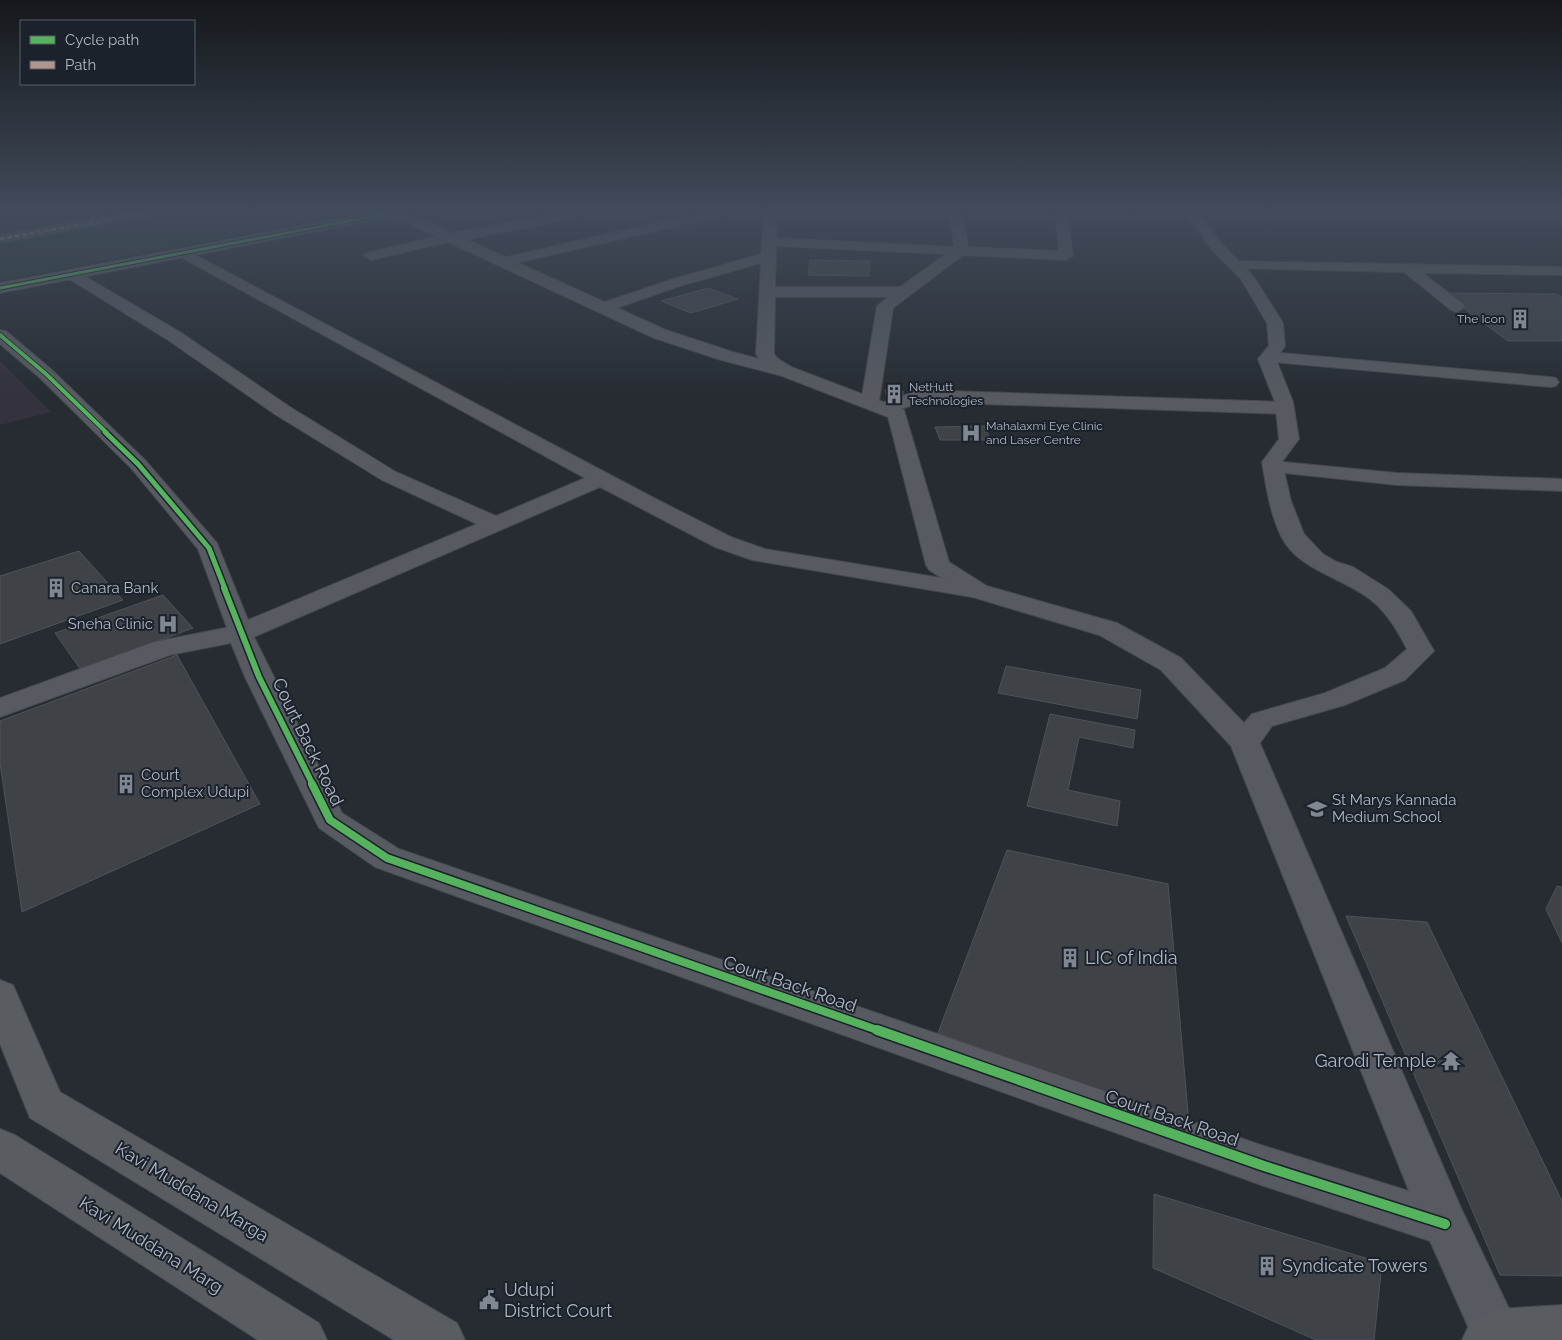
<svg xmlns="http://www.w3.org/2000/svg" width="1562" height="1340" font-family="Raleway,sans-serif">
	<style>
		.medical { fill: #33323d }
		.green { fill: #29393a }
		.building { fill: #3f4348; stroke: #4e5359 }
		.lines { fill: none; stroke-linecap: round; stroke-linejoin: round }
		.minor-casing { stroke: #44484d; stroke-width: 2 }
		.tertiary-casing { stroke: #44484d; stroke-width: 2 }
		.secondary-casing { stroke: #44484d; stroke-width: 2 }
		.primary-casing { stroke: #44484f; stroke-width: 2 }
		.minor { fill: #575a60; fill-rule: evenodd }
		.tertiary { fill: #575a60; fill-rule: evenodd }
		.secondary { fill: #5b5e64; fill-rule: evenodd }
		.primary { fill: #595d62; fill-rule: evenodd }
		.quiet { stroke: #b2968c; stroke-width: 2.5; stroke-dasharray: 5 2.5; stroke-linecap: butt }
		.cycleway-far5-casing { stroke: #1b222b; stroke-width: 5 }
		.cycleway-far4-casing { stroke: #1b222b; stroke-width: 5.5 }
		.cycleway-far3-casing { stroke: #1b222b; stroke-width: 8 }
		.cycleway-far2-casing { stroke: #1b222b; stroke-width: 9 }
		.cycleway-far1-casing { stroke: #1b222b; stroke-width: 11 }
		.cycleway-casing { stroke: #1b222b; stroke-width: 13 }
		.cycleway-far5 { stroke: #56b35d; stroke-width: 3 }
		.cycleway-far4 { stroke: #56b35d; stroke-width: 4 }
		.cycleway-far3 { stroke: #56b35d; stroke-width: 5 }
		.cycleway-far2 { stroke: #56b35d; stroke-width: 6 }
		.cycleway-far1 { stroke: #56b35d; stroke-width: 8 }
		.cycleway { stroke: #56b35d; stroke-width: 10 }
		.labels { text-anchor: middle; stroke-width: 4; stroke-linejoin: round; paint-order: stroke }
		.far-poi-label { font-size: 12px; fill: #b1b8c3; stroke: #1b222b; text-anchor: start }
		.poi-label { font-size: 15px; fill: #b1b8c3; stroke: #1b222b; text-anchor: start }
		.near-street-label { font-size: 18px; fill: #b1b8c3; stroke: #1b222b }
		.near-poi-label { font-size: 18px; fill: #b1b8c3; stroke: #1b222b; text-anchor: start }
	</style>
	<rect width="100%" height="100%" fill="#272c32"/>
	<path class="medical" d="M 0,361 L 51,412 L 0,425 Z"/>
	<path class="green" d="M 0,210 L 91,210 L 106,218 L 0,237 Z
		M 194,210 L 301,210 L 335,212 L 343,215 L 0,281 L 0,241 Z"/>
	<path class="building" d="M 810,260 L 870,261 L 869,276 L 808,275 Z
		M 708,288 L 738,299 L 691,313 L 661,301 Z
		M 1443,293 L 1557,294 L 1562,297 L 1562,341 L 1508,341 Z
		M 885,390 L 903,391 L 903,398 L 887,399 Z
		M 985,426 L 990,440 L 940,440 L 935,427 Z
		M 79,551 L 123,600 L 0,644 L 0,576 Z
		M 163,595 L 193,628 L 81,670 L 55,633 Z
		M 177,655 L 260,804 L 22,912 L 0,763 L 0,721 Z
		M 1006,666 L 1141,690 L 1137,719 L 998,693 Z
		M 1050,714 L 1135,730 L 1133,748 L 1079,737 L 1068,790 L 1120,801 L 1117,826 L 1027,806 Z
		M 1007,850 L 1168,884 L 1189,1124 L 938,1033 Z
		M 1557,886 L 1562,887 L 1562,943 L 1546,909 Z
		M 1346,916 L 1427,922 L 1562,1201 L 1562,1276 L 1500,1275 Z
		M 1154,1194 L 1382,1263 L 1374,1340 L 1316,1340 L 1153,1268 Z"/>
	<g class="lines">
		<defs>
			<path id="minor" d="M 138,210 L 167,210 L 161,214 L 0,243 L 0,235 Z
				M 338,210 L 367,210 L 369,213 L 363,217 L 340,213 Z
				M 570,210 L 596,210 L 590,214 L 452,243 L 448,242 L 371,260 L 364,256 L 366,253 L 448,234 Z
				M 714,210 L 738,210 L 732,214 L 502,266 L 495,262 L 502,258 Z
				M 764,210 L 776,210 L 776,238 L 954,247 L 950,210 L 962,210 L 968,247 L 1059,251 L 1055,210 L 1067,210 L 1073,256 L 1066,260 L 963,255 L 893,308 L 879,402 L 877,406 L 863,406 L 861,402 L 877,306 L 888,297 L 775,297 L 774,354 C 780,363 791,364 797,372 L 794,376 L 782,376 L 766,368 L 756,354 L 761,263 L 680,286 L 608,311 L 596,311 L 594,308 L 596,305 L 670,280 L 761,254 ZM 776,246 L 946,254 L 900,287 L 775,287 Z
				M 1128,210 L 1196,210 L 1198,213 L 1192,217 L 1134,214 Z
				M 1544,210 L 1562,211 L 1562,220 L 1546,213 Z
				M 182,248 L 654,498 L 731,537 L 765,549 L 978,584 L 987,586 L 990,591 L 987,596 L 978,598 L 752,560 L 715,547 L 600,487 L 249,639 L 240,641 L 231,639 L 198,549 L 131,468 L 40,378 L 0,344 L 0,330 L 6,331 L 52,370 L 145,460 L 217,543 L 248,620 L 477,524 L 382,480 L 276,415 L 168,340 L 66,277 L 64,274 L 66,271 L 76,271 L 180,332 L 290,407 L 396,472 L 496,516 L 585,478 L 177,255 L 175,252 Z
				M 1235,261 L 1562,267 L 1562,275 L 1423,273 L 1463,304 L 1465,307 L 1457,312 L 1451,310 L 1404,272 L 1230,268 L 1228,265 Z
				M 1269,352 L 1550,377 L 1556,378 L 1559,382 L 1556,386 L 1550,387 L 1263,361 L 1260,357 L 1263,353 Z
				M 921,390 L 1285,402 L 1292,404 L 1294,408 L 1292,412 L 1285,414 L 923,402 L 885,414 L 878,412 L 876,408 L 878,404 Z
				M 1273,461 L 1397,473 L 1562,479 L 1562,491 L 1397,485 L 1266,471 L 1263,467 L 1266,463 Z"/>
			<path id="tertiary" d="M 359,210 L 413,215 L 666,330 L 733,352 L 794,368 L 904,410 L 949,562 L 987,586 L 1117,623 L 1181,658 L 1244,723 L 1252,714 L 1325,693 L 1385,668 L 1407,649 C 1397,630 1388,614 1371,600 C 1344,578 1297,570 1281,536 C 1270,513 1266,487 1262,462 L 1279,439 L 1275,402 L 1258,359 L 1269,346 L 1267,323 L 1241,279 L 1213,251 L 1183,210 L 1196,210 L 1223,245 L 1254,277 L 1283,323 L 1285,346 L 1276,359 L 1293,402 L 1299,439 L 1282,462 L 1291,501 L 1304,534 L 1323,554 L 1337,562 L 1353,567 L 1388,589 L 1411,611 L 1434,651 L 1405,680 L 1345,705 L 1272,726 L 1260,743 L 1461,1208 L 1524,1340 L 1474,1340 L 1430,1241 L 1264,1186 L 375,867 L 319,828 L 245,677 L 231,643 L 170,655 L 0,717 L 0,698 L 154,642 L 240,625 L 249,627 L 342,813 L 399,849 L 1264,1146 L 1409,1191 L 1231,746 L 1161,670 L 1099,635 L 969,596 L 929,570 L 926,565 L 888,417 L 782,376 L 721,360 L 654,338 L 405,222 L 363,217 L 359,216 L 357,213 Z"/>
			<path id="secondary" d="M 384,210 L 412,210 L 406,214 L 0,293 L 0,283 Z"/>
			<path id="primary" d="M 0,980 L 13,985 L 60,1092 L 457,1323 L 465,1340 L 394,1340 L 30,1118 L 0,1044 Z
				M 0,1129 L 15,1135 L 319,1323 L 327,1340 L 258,1340 L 0,1173 Z
				M 1562,1305 L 1562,1340 L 1462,1340 L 1470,1323 L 1496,1309 Z"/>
		</defs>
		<use href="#minor" class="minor-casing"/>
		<use href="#tertiary" class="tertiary-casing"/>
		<use href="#secondary" class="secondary-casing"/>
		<use href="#primary" class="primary-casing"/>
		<use href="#minor" class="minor"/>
		<use href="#tertiary" class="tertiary"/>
		<use href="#secondary" class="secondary"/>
		<use href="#primary" class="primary"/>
		<path class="quiet" d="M 344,210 L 363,213
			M 0,239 L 161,210"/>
		<defs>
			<path id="cycleway-far5" d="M 0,288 L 406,210"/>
			<path id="cycleway-far4" d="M 0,335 L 46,374 L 107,433"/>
			<path id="cycleway-far3" d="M 105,432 L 138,464 L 209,548 L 225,589"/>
			<path id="cycleway-far2" d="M 224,588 L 259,677 L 313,785"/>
			<path id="cycleway-far1" d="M 312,784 L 330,820 L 387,858 L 880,1031"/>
			<path id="cycleway" d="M 877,1030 L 1264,1166 L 1445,1224"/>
		</defs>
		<use href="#cycleway-far5" class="cycleway-far5-casing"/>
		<use href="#cycleway-far4" class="cycleway-far4-casing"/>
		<use href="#cycleway-far3" class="cycleway-far3-casing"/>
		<use href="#cycleway-far2" class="cycleway-far2-casing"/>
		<use href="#cycleway-far1" class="cycleway-far1-casing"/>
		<use href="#cycleway" class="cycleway-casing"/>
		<use href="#cycleway-far5" class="cycleway-far5"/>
		<use href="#cycleway-far4" class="cycleway-far4"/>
		<use href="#cycleway-far3" class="cycleway-far3"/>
		<use href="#cycleway-far2" class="cycleway-far2"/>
		<use href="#cycleway-far1" class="cycleway-far1"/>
		<use href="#cycleway" class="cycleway"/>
	</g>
	<linearGradient id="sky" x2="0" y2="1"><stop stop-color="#15181c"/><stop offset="0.53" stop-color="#414b5a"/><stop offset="1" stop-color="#414b5a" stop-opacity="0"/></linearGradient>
	<rect width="1562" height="398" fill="url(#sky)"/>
	<defs>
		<symbol id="building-bare" viewBox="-9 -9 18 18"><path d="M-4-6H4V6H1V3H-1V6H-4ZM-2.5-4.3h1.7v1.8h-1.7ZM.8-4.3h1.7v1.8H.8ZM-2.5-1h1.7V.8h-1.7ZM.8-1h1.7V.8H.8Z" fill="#818790" stroke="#1b222b" stroke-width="2.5" paint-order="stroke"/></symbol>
		<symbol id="hospital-bare" viewBox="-9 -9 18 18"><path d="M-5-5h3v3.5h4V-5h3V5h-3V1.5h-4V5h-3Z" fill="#818790" stroke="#1b222b" stroke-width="2.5" paint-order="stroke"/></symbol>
		<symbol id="school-bare" viewBox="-9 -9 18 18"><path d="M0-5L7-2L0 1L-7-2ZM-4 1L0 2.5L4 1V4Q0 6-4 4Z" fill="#818790" stroke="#1b222b" stroke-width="2.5" paint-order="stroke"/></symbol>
		<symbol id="temple-bare" viewBox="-9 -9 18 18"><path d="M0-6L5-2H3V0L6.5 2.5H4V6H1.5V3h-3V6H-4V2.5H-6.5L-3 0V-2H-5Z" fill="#818790" stroke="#1b222b" stroke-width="2.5" paint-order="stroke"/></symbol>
		<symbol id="civic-bare" viewBox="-9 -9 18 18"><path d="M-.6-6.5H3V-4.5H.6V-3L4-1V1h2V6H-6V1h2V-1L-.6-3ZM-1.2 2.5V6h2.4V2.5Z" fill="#818790" stroke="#1b222b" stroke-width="2.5" paint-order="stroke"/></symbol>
	</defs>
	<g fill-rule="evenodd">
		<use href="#building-bare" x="1506" y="305" width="28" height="28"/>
		<use href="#building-bare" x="880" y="380" width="28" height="28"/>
		<use href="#hospital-bare" x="957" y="419" width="28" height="28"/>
		<use href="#building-bare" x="42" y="574" width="28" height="28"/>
		<use href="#hospital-bare" x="154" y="610" width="28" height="28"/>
		<use href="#building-bare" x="112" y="770" width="28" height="28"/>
		<use href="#school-bare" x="1303" y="795" width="28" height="28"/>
		<use href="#building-bare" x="1056" y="944" width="28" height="28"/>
		<use href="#temple-bare" x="1437" y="1047" width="28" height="28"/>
		<use href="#building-bare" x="1253" y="1252" width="28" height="28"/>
		<use href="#civic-bare" x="475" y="1286" width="28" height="28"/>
	</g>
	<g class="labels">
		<g class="far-poi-label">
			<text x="1505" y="323" text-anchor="end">The Icon</text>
			<text x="909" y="391">NetHutt<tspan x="909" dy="14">Technologies</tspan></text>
			<text x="986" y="430">Mahalaxmi Eye Clinic<tspan x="986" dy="14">and Laser Centre</tspan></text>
		</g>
		<g class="poi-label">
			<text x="71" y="593">Canara Bank</text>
			<text x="153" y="629" text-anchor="end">Sneha Clinic</text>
			<text x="141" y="780">Court<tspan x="141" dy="17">Complex Udupi</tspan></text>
			<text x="1332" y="805">St Marys Kannada<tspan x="1332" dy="17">Medium School</tspan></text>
		</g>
		<g class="near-street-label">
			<text transform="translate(308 742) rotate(64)" y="6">Court Back Road</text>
			<text transform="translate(790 984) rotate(19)" y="6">Court Back Road</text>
			<text transform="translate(1172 1118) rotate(19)" y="6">Court Back Road</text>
			<text transform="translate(192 1192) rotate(31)" y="6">Kavi Muddana Marga</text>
			<text transform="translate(151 1245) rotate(32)" y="6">Kavi Muddana Marg</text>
		</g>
		<g class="near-poi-label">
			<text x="1085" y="964">LIC of India</text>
			<text x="1436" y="1067" text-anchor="end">Garodi Temple</text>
			<text x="1282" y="1272">Syndicate Towers</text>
			<text x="504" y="1296">Udupi<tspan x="504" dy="21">District Court</tspan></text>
		</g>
	</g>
	<rect x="20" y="20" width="175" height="65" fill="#1b222b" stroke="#575e68"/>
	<rect x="30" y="36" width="25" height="8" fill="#56b35d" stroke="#575e68"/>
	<text x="65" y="45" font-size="15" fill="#b1b8c3">Cycle path</text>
	<rect x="30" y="61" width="25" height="8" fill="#b2968c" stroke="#575e68"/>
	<text x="65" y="70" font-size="15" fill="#b1b8c3">Path</text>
</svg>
